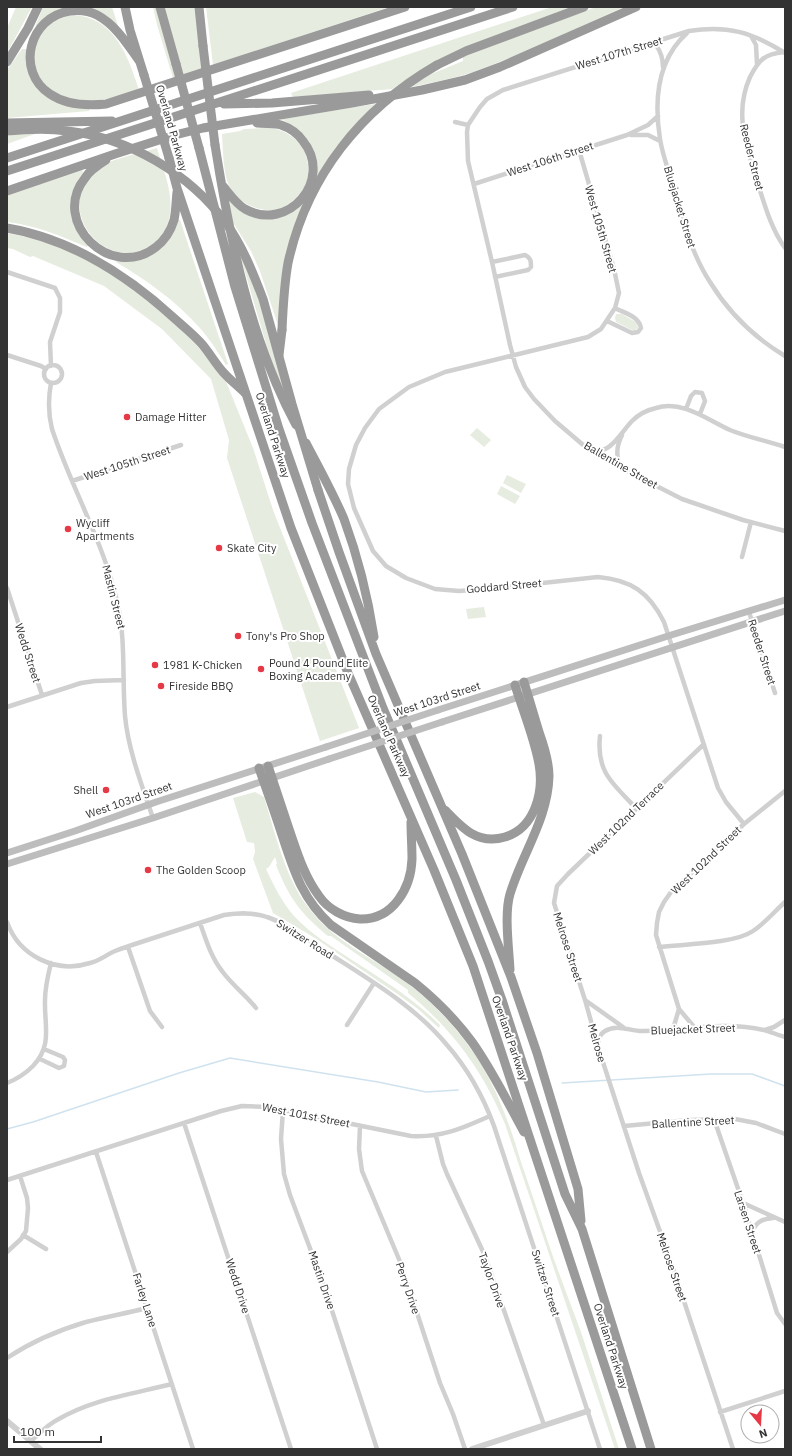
<svg xmlns="http://www.w3.org/2000/svg" width="792" height="1456" font-family="'IBM Plex Sans',sans-serif">
	<style>
		.green { fill: #e6ecdf }
		.lines { fill: none; stroke-linecap: round; stroke-linejoin: round }
		.stream { stroke: #cfe2ee; stroke-width: 1.5 }
		.minor { stroke: #d0d0d0; stroke-width: 4.5 }
		.tertiary { stroke: #d0d0d0; stroke-width: 6 }
		.secondary { stroke: #bdbdbd; stroke-width: 7 }
		.motorway { stroke: #9a9a9a; stroke-width: 9 }
		.secondary-bridge { stroke: #bdbdbd; stroke-width: 7 }
		.motorway-bridge { stroke: #9a9a9a; stroke-width: 9 }
		.poi-dot { fill: #e63946; stroke: #fff; stroke-width: 1.5 }
		.labels { text-anchor: middle; stroke-width: 4; stroke-linejoin: round; paint-order: stroke }
		.street-label { font-size: 11px; fill: #333; stroke: #fff }
		.poi-label { font-size: 11px; fill: #333; stroke: #fff; text-anchor: start }
	</style>
	<rect width="100%" height="100%" fill="#fff"/>
	<path class="green" d="M 16,7 L 32,7 L 7,53 L 7,28 Z
		M 43,7 L 68,7 L 46,17 L 35,27 Z
		M 83,7 L 112,7 L 118,26 Z
		M 153,7 L 195,7 L 202,69 L 173,78 L 157,25 Z
		M 206,7 L 389,7 L 213,65 Z
		M 552,7 L 574,7 L 433,63 L 392,89 L 293,97 L 291,93 Z
		M 596,7 L 624,7 C 577,28 530,51 481,69 C 458,78 432,82 408,88 L 424,77 L 463,61 L 463,57 Z
		M 72,15 C 114,16 128,56 139,90 C 119,96 99,103 78,100 C 22,92 18,27 72,15 Z
		M 22,49 L 26,49 L 26,60 L 36,86 L 90,108 L 89,111 L 7,118 L 7,70 Z
		M 375,104 L 336,147 L 316,179 C 314,162 315,144 301,132 C 295,127 288,124 282,119 Z
		M 265,128 C 279,128 287,132 297,141 C 303,146 305,152 307,160 C 308,165 310,172 308,178 C 304,193 288,209 272,210 C 255,211 236,201 229,186 C 223,172 223,149 222,134 L 240,131 L 244,129 Z
		M 15,134 L 35,134 L 7,144 L 7,136 Z
		M 157,148 C 163,169 173,192 170,213 C 169,224 164,233 157,240 C 112,282 50,212 95,171 C 110,158 138,154 157,148 Z
		M 82,169 L 83,172 L 78,180 L 74,192 L 79,234 L 88,245 L 87,247 C 61,236 35,225 7,222 L 7,195 Z
		M 229,199 L 254,216 L 304,201 L 278,325 L 260,271 L 251,251 L 232,221 Z
		M 178,219 L 180,220 L 228,364 L 226,365 C 218,352 209,338 199,327 C 175,300 146,280 116,262 L 117,259 L 149,254 Z
		M 7,233 L 40,240 L 61,248 L 87,259 L 161,303 L 225,379 L 253,448 L 273,510 L 359,728 L 320,741 L 227,458 L 229,440 L 211,379 L 162,329 L 104,286 L 33,256 L 30,257 L 13,249 L 7,248 Z
		M 240,255 L 255,286 L 285,392 L 272,364 Z
		M 616,314 L 622,314 L 637,323 L 638,328 L 634,331 L 616,322 L 615,318 Z
		M 477,428 L 491,440 L 484,447 L 470,435 Z
		M 507,475 L 526,484 L 521,493 L 503,483 Z
		M 501,486 L 520,496 L 515,504 L 497,494 Z
		M 484,607 L 486,617 L 468,619 L 466,609 Z
		M 255,792 L 264,797 C 275,832 285,878 308,907 C 331,939 370,957 402,979 C 431,1000 456,1027 476,1056 C 497,1089 510,1125 521,1162 C 530,1188 539,1215 548,1242 C 558,1272 570,1302 581,1332 C 594,1371 606,1410 619,1449 L 615,1449 L 505,1124 C 483,1071 453,1030 408,993 L 408,990 L 331,936 L 328,936 C 301,914 289,898 276,865 L 277,863 L 275,857 L 269,867 L 266,869 C 274,886 282,902 294,916 C 311,934 332,947 352,960 C 383,980 414,999 440,1025 L 439,1028 L 418,1009 L 399,995 L 315,938 L 273,913 L 253,859 L 255,852 L 254,843 L 247,842 L 233,798 Z"/>
	<g class="lines">
		<path class="stream" d="M 562,1083 L 711,1074 L 752,1074 L 785,1086
			M 7,1129 L 33,1122 L 179,1073 L 230,1058 L 378,1082 L 426,1092 L 458,1090"/>
		<path class="minor" d="M 687,33 C 657,60 654,101 660,139 C 663,158 671,177 676,195 C 684,225 693,256 710,282 C 729,313 755,338 785,356
			M 751,36 L 756,45 L 757,64
			M 649,44 L 656,45 C 661,52 663,58 663,67
			M 784,52 C 764,54 759,60 750,77 C 734,113 746,143 756,178 C 764,202 770,227 785,248
			M 785,53 C 752,32 727,25 689,31 L 503,90 L 487,99 L 480,107 L 468,125 L 467,132 L 468,161 L 492,262 L 510,345 L 516,367 L 525,387 L 534,399 L 555,421 L 582,444 L 629,472 L 682,499 L 743,520 L 785,531
			M 455,122 L 468,125
			M 631,135 L 648,135 L 660,141
			M 579,150 L 614,269 L 619,293 L 615,308 L 601,329 L 588,337 L 445,372 L 409,387 L 379,409 L 365,428 L 356,445 L 349,469 L 348,484 L 354,508 L 373,551 L 386,566 L 406,578 L 435,589 L 459,591 L 488,589 L 598,577 C 631,580 649,592 664,622 L 718,788 L 726,802 L 744,824
			M 474,184 L 627,135 L 648,125 L 658,116
			M 492,262 L 525,255 C 531,258 531,261 531,267 L 528,270 L 495,277
			M 7,272 L 55,288 L 60,298 L 60,312 L 50,342 L 51,366
			M 607,321 L 632,333 L 638,332 L 641,328 C 639,316 624,313 615,308
			M 7,355 L 41,366 L 46,369
			M44 374a9 9 0 1 1 18 0a9 9 0 1 1-18 0Z
			M 51,383 C 48,399 48,413 52,429 C 71,487 103,541 117,601 C 126,639 122,677 125,716 C 128,749 142,786 153,818
			M 686,409 L 691,396 L 695,392 L 702,393 L 705,401 L 700,414
			M 592,450 C 595,450 599,451 602,450 C 613,448 624,429 632,421 C 638,415 647,410 656,408 C 683,400 706,419 730,430 C 747,437 767,441 785,447
			M 621,466 C 615,456 617,445 622,435
			M 72,481 L 181,445
			M 742,557 L 751,522
			M 7,588 L 42,695
			M 749,612 L 775,693
			M 7,707 L 81,683 L 95,681 L 124,680
			M 600,736 C 596,772 613,784 636,808
			M 703,745 L 568,874 L 557,886 L 554,903 L 585,1000 L 600,1053 L 639,1173 L 671,1262 L 733,1449
			M 7,922 C 19,956 56,974 90,963 C 99,961 106,955 115,951 C 120,949 126,947 132,945 C 163,935 194,925 224,915 C 239,913 253,912 267,917 C 286,923 304,938 322,949 C 366,978 413,1004 447,1045 C 468,1069 483,1096 494,1126 L 600,1449
			M 200,923 C 206,940 211,957 222,971 C 232,985 246,995 256,1008
			M 128,947 L 150,1011 L 162,1027
			M 659,947 C 684,944 734,944 753,931 C 765,923 775,911 785,902
			M 585,1000 L 623,1027
			M 347,1025 L 374,983
			M 695,1028 L 679,1009 L 656,935 L 657,923 L 659,912 L 664,902 L 671,892 L 744,824 L 785,791
			M 673,1029 L 679,1009
			M 765,1030 L 774,1027 L 785,1020
			M 598,1044 C 599,1038 600,1034 605,1031 C 618,1023 631,1032 644,1031 C 684,1030 725,1021 764,1030 C 771,1032 778,1035 785,1037
			M 40,1059 L 59,1068 L 64,1066 L 65,1060 L 63,1057 L 44,1049
			M 7,1083 C 17,1079 25,1074 33,1066 C 53,1045 44,1025 45,1000 C 45,987 48,975 51,963
			M 283,1110 L 281,1139 L 284,1174 L 290,1195 L 323,1283 L 377,1449
			M 714,1119 L 743,1203 L 777,1313 L 785,1324
			M 184,1123 L 291,1449
			M 360,1126 L 359,1149 L 362,1171 L 401,1264 L 440,1383 L 453,1414 L 465,1449
			M 624,1126 L 689,1120 L 735,1119 L 756,1123 L 785,1134
			M 436,1136 L 443,1164 L 447,1174 L 485,1256 L 544,1425
			M 96,1152 L 193,1449
			M 7,1180 L 221,1111 L 242,1106 L 268,1107 L 411,1136 C 441,1138 463,1128 490,1116
			M 743,1203 L 785,1222
			M 752,1232 C 756,1222 762,1219 773,1218
			M 23,1235 L 46,1249
			M 7,1252 L 21,1239 L 26,1231 L 28,1208 L 27,1198 L 20,1176
			M 7,1358 C 31,1342 59,1330 86,1322 C 106,1317 127,1313 147,1308
			M 720,1412 L 785,1391
			M 31,1441 C 39,1434 47,1425 57,1420 C 92,1399 133,1394 172,1384"/>
		<path class="tertiary" d="M 7,1421 L 40,1449
			M 472,1449 L 588,1411"/>
		<path class="secondary" d="M 438,710 L 668,636 L 785,600
			M 442,722 L 785,611
			M 7,853 L 75,831 L 156,802 L 326,747
			M 7,864 L 153,818 L 329,759"/>
		<path class="motorway" d="M 125,7 L 130,30 L 144,75
			M 160,7 L 176,64
			M 199,7 L 203,46
			M 7,62 L 28,28 L 38,7
			M 140,62 C 128,45 116,25 97,15 C 89,11 78,10 70,11 C 29,17 15,71 50,94 C 66,105 87,106 106,104 L 405,7
			M 437,65 L 466,51 L 584,7
			M 224,104 L 272,103 L 369,95
			M 7,123 L 112,121
			M 215,145 C 230,240 250,339 296,425
			M 199,148 L 235,287 L 279,429 L 312,523 L 383,708 L 456,880 L 488,961 L 502,1000 L 565,1194 L 582,1229 L 651,1449
			M 7,158 L 471,7
			M 169,158 L 177,188 L 291,528 L 348,673 L 434,870 L 473,966 L 632,1449
			M 106,160 C 98,165 90,170 85,178 C 50,222 111,282 156,247 C 165,240 171,230 174,220 C 176,211 176,201 177,192
			M 7,171 L 513,7
			M 222,185 C 229,193 235,203 245,209 C 288,233 334,180 303,141 C 298,134 290,128 281,125 C 274,123 265,124 257,123
			M 7,191 L 115,154 L 175,135 L 203,128 L 352,103 L 422,90 L 465,80 L 500,67 L 636,7
			M 7,228 C 71,239 127,275 174,318 C 183,326 193,334 201,343 C 209,352 215,363 223,372 C 230,380 238,386 245,393
			M 279,355 L 282,330
			M 306,443 C 319,468 333,493 344,519 C 358,557 368,598 374,637
			M 318,490 L 339,552 L 376,654 L 462,854 L 511,977 L 537,1053 L 578,1189 L 581,1221
			M 268,766 C 275,787 282,808 289,829 C 297,852 304,876 319,896 C 328,909 344,918 360,919 C 393,920 411,888 412,859 C 412,847 411,834 411,822
			M 259,768 C 267,791 275,813 282,835 C 294,871 302,899 331,925 L 415,983 C 436,1000 456,1020 472,1042 C 492,1070 507,1101 524,1132
			M 445,810 C 462,828 478,845 505,837 C 535,828 544,792 539,764 C 534,737 523,711 515,685
			M 510,970 C 509,949 504,914 510,894 C 522,854 548,819 549,776 C 549,761 544,746 539,732 C 534,715 529,699 524,682"/>
		<path class="secondary-bridge" d="M 326,747 L 438,710
			M 329,759 L 442,722"/>
		<path class="motorway-bridge" d="M 203,46 L 215,145
			M 176,64 L 199,148
			M 144,75 L 169,158
			M 7,131 C 27,129 47,128 68,131 C 129,138 189,173 226,223 C 243,247 253,273 263,299 L 292,404 L 318,490
			M 282,330 C 283,308 284,285 288,263 C 307,176 361,109 437,65"/>
	</g>
	<g class="poi-dot">
		<circle cx="127" cy="417" r="4"/>
		<circle cx="68" cy="529" r="4"/>
		<circle cx="219" cy="548" r="4"/>
		<circle cx="238" cy="636" r="4"/>
		<circle cx="155" cy="665" r="4"/>
		<circle cx="261" cy="669" r="4"/>
		<circle cx="161" cy="686" r="4"/>
		<circle cx="106" cy="790" r="4"/>
		<circle cx="148" cy="870" r="4"/>
	</g>
	<g class="labels">
		<g class="street-label">
			<text transform="translate(619 53) rotate(-17)" y="4">West 107th Street</text>
			<text transform="translate(172 128) rotate(74)" y="4">Overland Parkway</text>
			<text transform="translate(752 157) rotate(76)" y="4">Reeder Street</text>
			<text transform="translate(550 159) rotate(-18)" y="4">West 106th Street</text>
			<text transform="translate(680 207) rotate(73)" y="4">Bluejacket Street</text>
			<text transform="translate(601 229) rotate(74)" y="4">West 105th Street</text>
			<text transform="translate(273 435) rotate(72)" y="4">Overland Parkway</text>
			<text transform="translate(127 463) rotate(-18)" y="4">West 105th Street</text>
			<text transform="translate(621 465) rotate(30)" y="4">Ballentine Street</text>
			<text transform="translate(504 586) rotate(-5)" y="4">Goddard Street</text>
			<text transform="translate(114 597) rotate(76)" y="4">Mastin Street</text>
			<text transform="translate(762 652) rotate(72)" y="4">Reeder Street</text>
			<text transform="translate(28 653) rotate(72)" y="4">Wedd Street</text>
			<text transform="translate(437 699) rotate(-18)" y="4">West 103rd Street</text>
			<text transform="translate(389 736) rotate(66)" y="4">Overland Parkway</text>
			<text transform="translate(129 800) rotate(-19)" y="4">West 103rd Street</text>
			<text transform="translate(626 818) rotate(-44)" y="4">West 102nd Terrace</text>
			<text transform="translate(706 860) rotate(-44)" y="4">West 102nd Street</text>
			<text transform="translate(305 939) rotate(32)" y="4">Switzer Road</text>
			<text transform="translate(568 947) rotate(72)" y="4">Melrose Street</text>
			<text transform="translate(693 1029) rotate(-2)" y="4">Bluejacket Street</text>
			<text transform="translate(510 1038) rotate(71)" y="4">Overland Parkway</text>
			<text transform="translate(597 1043) rotate(74)" y="4">Melrose</text>
			<text transform="translate(306 1115) rotate(11)" y="4">West 101st Street</text>
			<text transform="translate(693 1122) rotate(-3)" y="4">Ballentine Street</text>
			<text transform="translate(748 1222) rotate(72)" y="4">Larsen Street</text>
			<text transform="translate(672 1267) rotate(71)" y="4">Melrose Street</text>
			<text transform="translate(322 1280) rotate(71)" y="4">Mastin Drive</text>
			<text transform="translate(492 1280) rotate(70)" y="4">Taylor Drive</text>
			<text transform="translate(546 1283) rotate(72)" y="4">Switzer Street</text>
			<text transform="translate(238 1286) rotate(72)" y="4">Wedd Drive</text>
			<text transform="translate(408 1288) rotate(71)" y="4">Perry Drive</text>
			<text transform="translate(145 1300) rotate(72)" y="4">Farley Lane</text>
			<text transform="translate(611 1346) rotate(72)" y="4">Overland Parkway</text>
		</g>
		<g class="poi-label">
			<text x="135" y="421">Damage Hitter</text>
			<text x="76" y="527">Wycliff<tspan x="76" dy="13">Apartments</tspan></text>
			<text x="227" y="552">Skate City</text>
			<text x="246" y="640">Tony's Pro Shop</text>
			<text x="269" y="667">Pound 4 Pound Elite<tspan x="269" dy="13">Boxing Academy</tspan></text>
			<text x="163" y="669">1981 K-Chicken</text>
			<text x="169" y="690">Fireside BBQ</text>
			<text x="98" y="794" text-anchor="end">Shell</text>
			<text x="156" y="874">The Golden Scoop</text>
		</g>
	</g>
	<rect width="792" height="1456" fill="none" stroke="#333333" stroke-width="16"/>
	<g transform="translate(760 1424) rotate(162)"><circle r="19" fill="#ffffff" stroke="#adadad"/>
	<path d="M0-3L7 15L0 10L-7 15Z" fill="#e63946"/>
	<text y="-6" font-size="11" font-weight="bold" text-anchor="middle" fill="#333333">N</text>
	</g>
	<path d="M14 1436v6h87v-6" fill="none" stroke="#333333" stroke-width="2"/>
	<text x="20" y="1436" font-size="12" fill="#333333" stroke="#ffffff" stroke-width="3" paint-order="stroke">100 m</text>
</svg>
